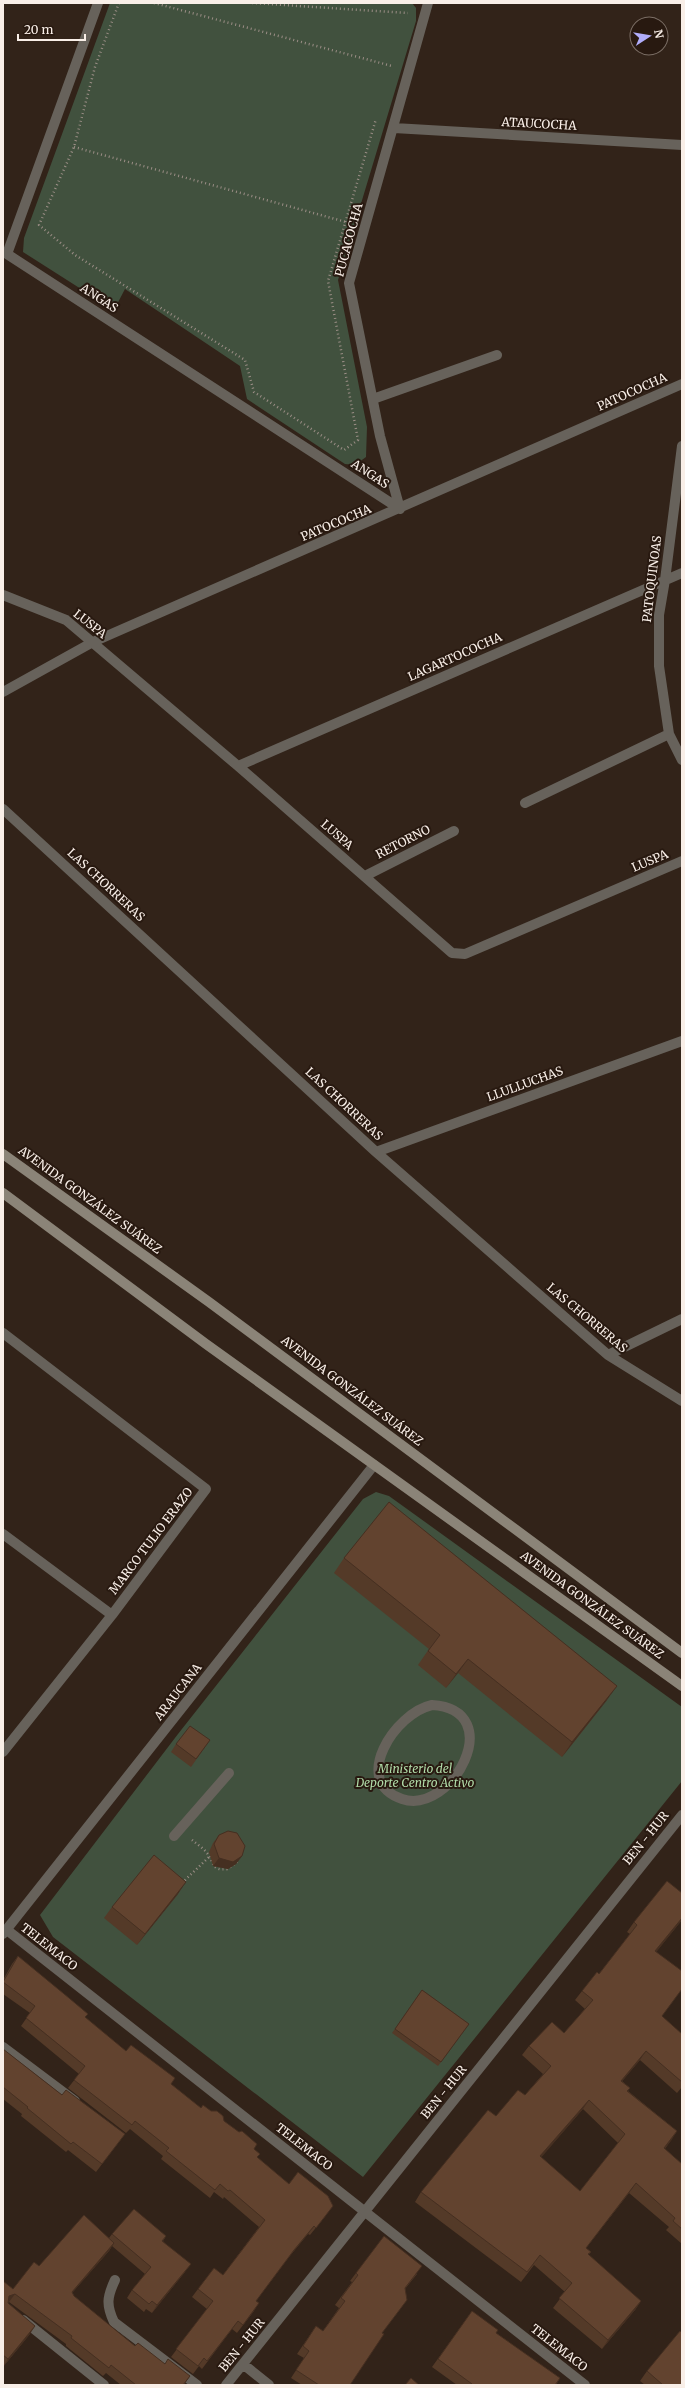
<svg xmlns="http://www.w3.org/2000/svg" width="685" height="2388" font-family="Merriweather,serif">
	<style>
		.green { fill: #41513e }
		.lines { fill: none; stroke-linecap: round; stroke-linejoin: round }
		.path { stroke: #9b8e86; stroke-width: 2.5; stroke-dasharray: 1 3; stroke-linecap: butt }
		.service { stroke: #67625b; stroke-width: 10 }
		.minor { stroke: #67625b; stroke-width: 10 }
		.secondary { stroke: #8b8478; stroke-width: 10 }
		.wall { fill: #543a28; fill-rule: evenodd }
		.shaded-wall { fill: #452f21 }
		.building { fill: #62432f; stroke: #452f21; fill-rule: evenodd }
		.labels { text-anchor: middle; stroke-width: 4; stroke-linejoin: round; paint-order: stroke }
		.street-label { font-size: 12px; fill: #f9efe8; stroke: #281910 }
		.park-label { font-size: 12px; font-style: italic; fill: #b0dba8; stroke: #281910 }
	</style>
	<rect width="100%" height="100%" fill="#322319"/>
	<path class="green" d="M 110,3 L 412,3 L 416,8 L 416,21 L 338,280 L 367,427 L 366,457 L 355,465 L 345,464 L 247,399 L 240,366 L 125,289 L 114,310 L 23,252 L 24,238 Z
		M 376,1492 L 389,1496 L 682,1707 L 682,1781 L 363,2177 L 53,1937 L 40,1915 L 178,1734 L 363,1499 Z"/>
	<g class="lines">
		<path class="path" d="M 119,3 L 95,67 L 74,147 L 39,225 L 75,255 L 245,360 L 254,392 L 344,450 L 358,440 L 328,281 L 376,119
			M 154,3 L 392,66
			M 252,3 L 408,13
			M 74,147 L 346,222
			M 192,1840 C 197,1844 203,1848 207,1853 C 215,1862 210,1871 228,1869 L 238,1861
			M 182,1883 L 209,1857"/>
		<path class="service" d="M 432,1705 C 509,1710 452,1816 402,1799 C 350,1782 395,1713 432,1705 Z
			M 174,1836 L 229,1773"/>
		<path class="minor" d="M 98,3 L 7,254 L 400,509
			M 394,128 L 682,145
			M 373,399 L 497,355
			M 682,446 L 665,580 L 659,615 L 659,666 L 669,734 L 682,760
			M 400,509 L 380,436 L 349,283 L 428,3
			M 3,595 L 66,620 L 238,766 L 452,953 L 465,954 L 682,861
			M 3,692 L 93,642 L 682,384
			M 238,766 L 682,573
			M 525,803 L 669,734
			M 3,809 L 376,1152 L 608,1355 L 682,1401
			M 365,876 L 454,831
			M 376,1152 L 682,1041
			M 3,1333 L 206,1489 L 112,1615 L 3,1752
			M 608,1355 L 682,1319
			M 3,1534 L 112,1615
			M 7,1930 L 585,2385
			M 3,1934 L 374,1465
			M 3,2047 L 75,2101
			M 115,2280 C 107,2297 106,2305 114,2322 L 197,2385
			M 23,2320 L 104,2385
			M 243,2364 L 269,2385
			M 226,2385 L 682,1815"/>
		<path class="secondary" d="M 3,1154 L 209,1302 L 682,1653
			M 3,1193 L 206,1344 L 682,1686"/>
	</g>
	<path class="wall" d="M 344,1558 L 607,1700 L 562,1757 L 458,1673 L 446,1688 L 418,1665 L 429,1649 L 334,1573 Z
		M 210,1740 L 191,1767 L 171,1752 L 176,1744 Z
		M 219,1835 L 242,1856 L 236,1864 L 228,1869 L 213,1866 L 209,1852 L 213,1843 Z
		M 682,1893 L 682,1920 L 656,1952 L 662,2017 L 682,2034 L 682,2087 L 677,2093 L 640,2060 L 622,2081 L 630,2088 L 628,2091 L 677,2131 L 665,2149 L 682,2164 L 682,2244 L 666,2230 L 669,2227 L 629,2193 L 586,2248 L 591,2252 L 588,2255 L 641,2301 L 635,2310 L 602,2349 L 553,2308 L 565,2292 L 534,2265 L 521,2282 L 415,2202 L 421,2192 L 496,2116 L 525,2095 L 543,2074 L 522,2055 L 529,2046 L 564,2033 L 585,2009 L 575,2000 L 582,1991 L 599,1974 L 630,1934 L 627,1932 L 634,1922 ZM 583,2109 L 618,2143 L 580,2191 L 541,2157 Z
		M 178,1894 L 137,1945 L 104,1918 L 112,1907 Z
		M 18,1956 L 85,2017 L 126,2051 L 171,2084 L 201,2108 L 211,2111 L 224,2121 L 254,2149 L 257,2157 L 289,2184 L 327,2214 L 310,2235 L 308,2234 L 289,2257 L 256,2301 L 254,2311 L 237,2333 L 232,2329 L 202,2369 L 199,2366 L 193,2374 L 171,2357 L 207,2309 L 192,2297 L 198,2289 L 223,2275 L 259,2227 L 224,2197 L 223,2199 L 214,2192 L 210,2198 L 161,2159 L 163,2156 L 130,2129 L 126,2133 L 68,2088 L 79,2074 L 21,2026 L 30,2013 L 3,1994 L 3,1980 L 12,1964 Z
		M 422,1990 L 469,2024 L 438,2066 L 392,2033 Z
		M 3,2049 L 62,2095 L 125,2134 L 96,2172 L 68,2150 L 66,2152 L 21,2116 L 22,2114 L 3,2099 Z
		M 112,2234 L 166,2236 L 163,2241 L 185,2272 L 152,2313 L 146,2309 L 144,2312 L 127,2298 L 132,2290 L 145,2274 L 112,2246 L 109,2251 L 72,2293 L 74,2296 L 135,2346 L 165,2364 L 190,2376 L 184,2385 L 121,2385 L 106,2373 L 103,2376 L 66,2346 L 66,2344 L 9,2302 L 8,2303 L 30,2334 L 3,2367 L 3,2281 L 13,2289 L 39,2266 L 109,2238 Z
		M 356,2273 L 417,2274 L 405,2289 L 401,2308 L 382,2333 L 350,2385 L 302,2385 L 291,2378 L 304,2358 L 297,2354 L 316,2326 L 323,2331 L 339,2308 L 335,2305 L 352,2282 L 350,2281 Z
		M 472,2311 L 496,2333 L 560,2378 L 556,2385 L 457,2385 L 432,2367 Z
		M 647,2371 L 682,2385 L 645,2385 L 640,2381 Z"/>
	<path class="shaded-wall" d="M 468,1659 L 458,1673 L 446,1688 L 456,1674 Z
		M 617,1686 L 607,1700 L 562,1757 L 572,1742 Z
		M 242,1856 L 236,1864 L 228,1869 L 213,1866 L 219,1858 Z
		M 186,1882 L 178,1894 L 137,1945 L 145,1934 Z
		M 682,1918 L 682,1920 L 649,1961 L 655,1951 Z
		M 646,2051 L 640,2060 L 615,2090 L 621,2081 Z
		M 589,2100 L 583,2109 L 534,2166 L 540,2156 Z
		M 677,2131 L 671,2141 L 657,2158 L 664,2148 Z
		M 636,2183 L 629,2193 L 579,2257 L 586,2248 Z
		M 314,2226 L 308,2234 L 289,2257 L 294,2250 Z
		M 114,2243 L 109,2251 L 66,2300 L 72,2292 Z
		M 191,2264 L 185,2272 L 152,2313 L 157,2305 Z
		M 15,2294 L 9,2302 L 3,2304 L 9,2296 Z
		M 641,2301 L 635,2310 L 602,2349 L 608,2340 Z
		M 259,2303 L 254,2311 L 237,2333 L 243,2325 Z
		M 35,2326 L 30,2334 L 3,2367 L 8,2359 Z"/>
	<path class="building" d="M 389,1502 L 617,1686 L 572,1742 L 468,1659 L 456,1674 L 428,1651 L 440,1635 L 344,1558 Z
		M 190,1726 L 210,1740 L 196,1759 L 176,1744 Z
		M 228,1831 L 237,1833 L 245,1846 L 242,1856 L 233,1862 L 219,1858 L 214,1844 L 219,1835 Z
		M 154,1855 L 186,1882 L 145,1934 L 112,1907 Z
		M 667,1881 L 682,1893 L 682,1918 L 655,1951 L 682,1971 L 682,1989 L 662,2016 L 682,2034 L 682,2082 L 646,2051 L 621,2081 L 630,2088 L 627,2091 L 677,2131 L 664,2148 L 682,2164 L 682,2229 L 673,2221 L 675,2218 L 636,2183 L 586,2248 L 591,2252 L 588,2254 L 641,2301 L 608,2340 L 559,2298 L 572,2283 L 540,2255 L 527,2272 L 421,2192 L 488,2110 L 496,2116 L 518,2090 L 525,2095 L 551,2066 L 529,2046 L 552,2022 L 564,2033 L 593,2000 L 582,1991 L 597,1972 L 599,1974 L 637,1925 L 634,1922 ZM 589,2100 L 625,2134 L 580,2191 L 540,2156 Z
		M 18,1956 L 69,1998 L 88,2014 L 85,2017 L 126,2051 L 131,2045 L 175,2078 L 171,2084 L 201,2108 L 203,2105 L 211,2111 L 217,2111 L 223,2116 L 224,2121 L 239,2132 L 242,2131 L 257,2144 L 254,2149 L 260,2154 L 257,2157 L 289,2184 L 298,2172 L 328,2196 L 333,2206 L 316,2228 L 314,2226 L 294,2250 L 256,2301 L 259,2303 L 243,2325 L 238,2321 L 207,2361 L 204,2358 L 198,2366 L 176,2349 L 213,2301 L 198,2289 L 214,2268 L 223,2275 L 265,2220 L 230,2190 L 228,2191 L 220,2184 L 215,2190 L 166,2151 L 169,2148 L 135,2121 L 132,2125 L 74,2080 L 85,2066 L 26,2018 L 35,2006 L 3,1982 Z
		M 422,1990 L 469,2024 L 441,2062 L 395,2029 Z
		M 3,2049 L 62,2095 L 66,2090 L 125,2134 L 102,2164 L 73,2142 L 71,2144 L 27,2108 L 28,2107 L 3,2087 Z
		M 134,2209 L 166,2236 L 162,2241 L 191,2264 L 157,2305 L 152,2301 L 149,2304 L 132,2290 L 151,2267 L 112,2234 Z
		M 84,2215 L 114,2243 L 72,2292 L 74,2296 L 135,2346 L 138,2343 L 165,2364 L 168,2359 L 190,2376 L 183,2385 L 136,2385 L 111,2365 L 109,2368 L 71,2338 L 72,2336 L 15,2294 L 9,2296 L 8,2303 L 35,2326 L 8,2359 L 3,2355 L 3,2281 L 13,2289 L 34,2262 L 39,2266 Z
		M 384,2236 L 422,2266 L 405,2288 L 407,2300 L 382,2333 L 384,2334 L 350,2385 L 319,2385 L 296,2370 L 309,2351 L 303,2346 L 316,2326 L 323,2331 L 345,2301 L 341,2298 L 358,2275 L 356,2273 Z
		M 472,2311 L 498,2330 L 496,2333 L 560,2378 L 555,2385 L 472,2385 L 472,2384 L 438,2359 Z
		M 680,2331 L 682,2333 L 682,2385 L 663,2385 L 647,2371 Z
		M 411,2378 L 419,2385 L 405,2385 Z"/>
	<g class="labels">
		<g class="street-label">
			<text transform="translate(539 124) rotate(3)" y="4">ATAUCOCHA</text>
			<text transform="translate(349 240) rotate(-75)" y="4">PUCACOCHA</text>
			<text transform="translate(99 298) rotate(33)" y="4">ANGAS</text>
			<text transform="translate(632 392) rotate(-24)" y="4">PATOCOCHA</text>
			<text transform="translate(370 474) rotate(33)" y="4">ANGAS</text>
			<text transform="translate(336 523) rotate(-23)" y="4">PATOCOCHA</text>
			<text transform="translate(652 579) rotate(-83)" y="4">PATOQUINOAS</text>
			<text transform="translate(90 624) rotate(38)" y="4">LUSPA</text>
			<text transform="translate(455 657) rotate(-24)" y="4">LAGARTOCOCHA</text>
			<text transform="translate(337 835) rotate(41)" y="4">LUSPA</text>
			<text transform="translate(403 842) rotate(-27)" y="4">RETORNO</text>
			<text transform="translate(650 861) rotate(-23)" y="4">LUSPA</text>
			<text transform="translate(106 885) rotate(43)" y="4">LAS CHORRERAS</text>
			<text transform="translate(525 1084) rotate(-20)" y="4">LLULLUCHAS</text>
			<text transform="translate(344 1104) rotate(43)" y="4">LAS CHORRERAS</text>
			<text transform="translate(90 1200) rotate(36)" y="4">AVENIDA GONZÁLEZ SUÁREZ</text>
			<text transform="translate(587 1318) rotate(40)" y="4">LAS CHORRERAS</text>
			<text transform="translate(352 1391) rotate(37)" y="4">AVENIDA GONZÁLEZ SUÁREZ</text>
			<text transform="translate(151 1541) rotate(-53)" y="4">MARCO TULIO ERAZO</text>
			<text transform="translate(592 1605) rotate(36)" y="4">AVENIDA GONZÁLEZ SUÁREZ</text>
			<text transform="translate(178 1692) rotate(-52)" y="4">ARAUCANA</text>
			<text transform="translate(646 1838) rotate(-51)" y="4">BEN - HUR</text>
			<text transform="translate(49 1947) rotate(38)" y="4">TELEMACO</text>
			<text transform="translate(444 2092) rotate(-51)" y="4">BEN - HUR</text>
			<text transform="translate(304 2147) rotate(38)" y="4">TELEMACO</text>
			<text transform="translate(242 2345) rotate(-51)" y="4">BEN - HUR</text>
			<text transform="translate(559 2348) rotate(38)" y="4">TELEMACO</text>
		</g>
		<g class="park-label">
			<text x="415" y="1773">Ministerio del<tspan x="415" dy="14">Deporte Centro Activo</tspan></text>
		</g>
	</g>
	<rect width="685" height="2388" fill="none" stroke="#f9efe8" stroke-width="8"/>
	<g transform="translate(649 36) rotate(78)"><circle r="19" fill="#281910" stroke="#7c6f66"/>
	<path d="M0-3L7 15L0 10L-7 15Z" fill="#b1adfa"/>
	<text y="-6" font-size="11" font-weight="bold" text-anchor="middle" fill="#f9efe8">N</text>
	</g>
	<path d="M18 34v6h67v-6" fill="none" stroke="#f9efe8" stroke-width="2"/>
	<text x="24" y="34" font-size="12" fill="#f9efe8" stroke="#281910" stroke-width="3" paint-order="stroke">20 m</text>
</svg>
